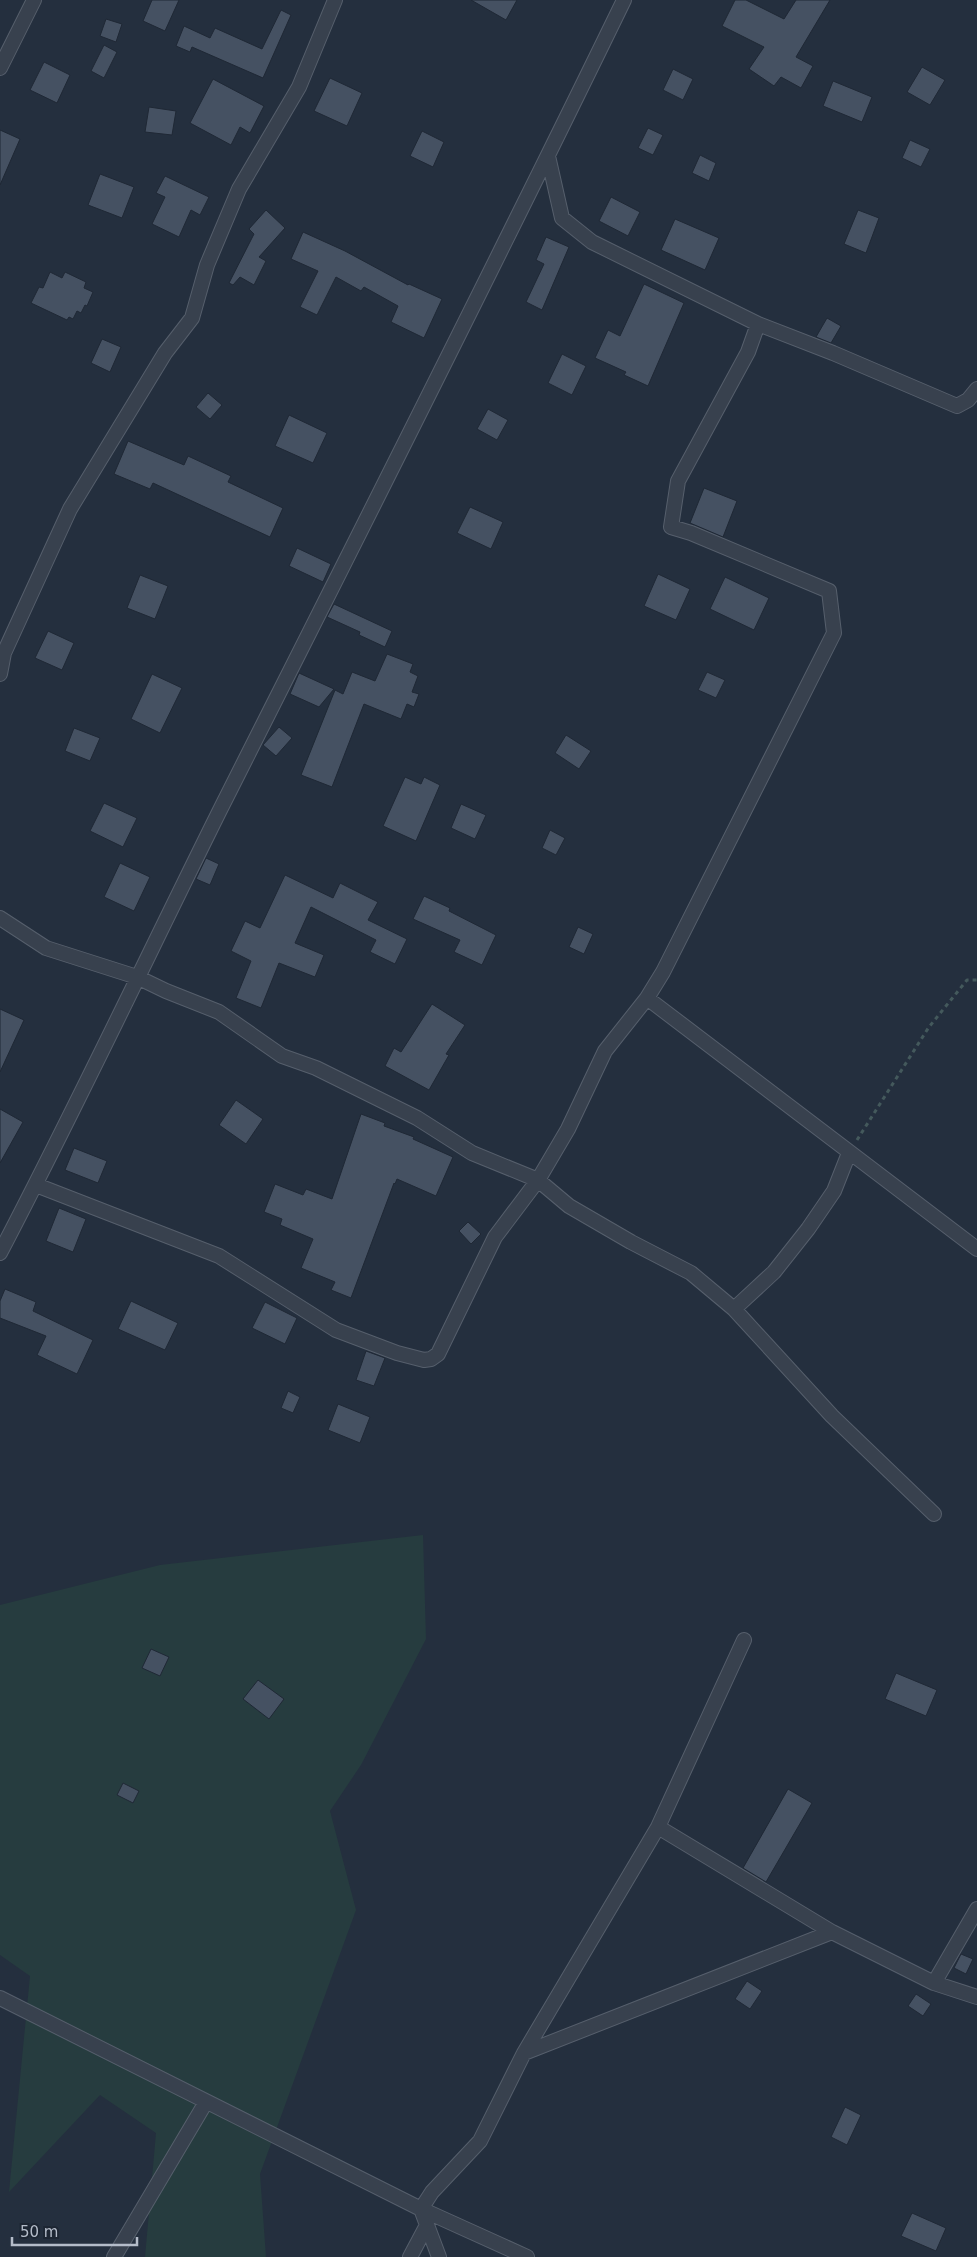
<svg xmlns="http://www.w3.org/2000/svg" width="977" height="2257" font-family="'DejaVu Sans',sans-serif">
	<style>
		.green { fill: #263c3f }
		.building { fill: #455162; stroke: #1f2835 }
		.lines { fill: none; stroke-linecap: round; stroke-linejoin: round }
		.street-casing { stroke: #565f6c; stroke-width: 16 }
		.path { stroke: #44595c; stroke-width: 3; stroke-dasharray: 4 4; stroke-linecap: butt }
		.street { stroke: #38414e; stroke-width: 14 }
	</style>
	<rect width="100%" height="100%" fill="#242f3e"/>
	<path class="green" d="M 423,1535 L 426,1639 L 361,1765 L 330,1811 L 356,1910 L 260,2174 L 266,2257 L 145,2257 L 156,2133 L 100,2095 L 9,2192 L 30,1976 L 0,1955 L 0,1605 L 160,1565 Z"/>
	<path class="building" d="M 152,0 L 179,0 L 165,31 L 143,21 Z
		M 471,0 L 517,0 L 506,20 Z
		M 735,0 L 746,0 L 784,19 L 796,0 L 830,0 L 796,57 L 813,66 L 801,88 L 781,77 L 774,86 L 749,69 L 764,47 L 722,26 Z
		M 281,10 L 291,15 L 263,78 L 192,47 L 190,52 L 176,46 L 184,26 L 210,38 L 215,28 L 262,49 Z
		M 106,19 L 122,24 L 116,42 L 100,36 Z
		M 104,45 L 117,52 L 104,78 L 91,71 Z
		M 44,62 L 70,75 L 57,103 L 30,90 Z
		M 922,67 L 945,80 L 930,105 L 907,92 Z
		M 673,69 L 693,79 L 683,100 L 663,90 Z
		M 330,78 L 362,93 L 347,126 L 314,111 Z
		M 213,79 L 264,106 L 250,133 L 240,127 L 231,145 L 190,123 Z
		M 833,81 L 872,97 L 862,122 L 823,106 Z
		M 149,107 L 176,111 L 172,135 L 145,132 Z
		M 648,128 L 663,135 L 653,155 L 638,148 Z
		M 0,130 L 20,139 L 0,185 Z
		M 422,131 L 444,142 L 433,167 L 410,156 Z
		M 910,140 L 930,149 L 921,167 L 902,158 Z
		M 700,155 L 716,163 L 709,181 L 692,173 Z
		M 100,174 L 134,187 L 122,218 L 88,205 Z
		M 165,176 L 209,197 L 200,215 L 191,210 L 179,237 L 152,224 L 165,197 L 156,193 Z
		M 611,197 L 640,212 L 628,236 L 599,221 Z
		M 266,210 L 285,228 L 259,257 L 266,261 L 254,285 L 240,277 L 233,285 L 229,283 L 254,234 L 249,229 Z
		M 858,210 L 879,218 L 866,253 L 844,244 Z
		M 675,219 L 719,238 L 705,270 L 661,250 Z
		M 303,232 L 345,251 L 408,285 L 409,284 L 442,299 L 424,338 L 391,322 L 398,306 L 364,287 L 361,291 L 336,277 L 317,315 L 300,307 L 318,271 L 291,259 Z
		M 546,237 L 569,247 L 542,310 L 526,302 L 544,264 L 536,260 Z
		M 50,272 L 62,278 L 65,272 L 86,282 L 84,288 L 93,292 L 87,306 L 85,305 L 81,313 L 77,311 L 73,319 L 69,317 L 67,320 L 31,303 L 39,287 L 43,288 Z
		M 644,284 L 684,303 L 648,386 L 624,375 L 626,372 L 595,358 L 608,330 L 620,336 Z
		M 827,318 L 841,326 L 831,343 L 816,337 Z
		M 102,339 L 121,347 L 110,372 L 91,363 Z
		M 562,354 L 586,366 L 572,395 L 548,383 Z
		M 208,393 L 222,405 L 210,419 L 196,407 Z
		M 488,409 L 508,420 L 497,440 L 477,429 Z
		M 289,415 L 327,433 L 313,463 L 275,446 Z
		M 128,441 L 184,465 L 188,456 L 231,476 L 228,482 L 283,508 L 270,537 L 153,483 L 150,489 L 114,474 Z
		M 704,488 L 737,501 L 723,537 L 690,523 Z
		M 470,507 L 503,522 L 491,549 L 457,533 Z
		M 297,548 L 331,564 L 323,582 L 289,566 Z
		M 658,574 L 690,589 L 676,620 L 644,606 Z
		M 140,575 L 168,586 L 155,619 L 127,608 Z
		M 725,577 L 769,598 L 754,630 L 710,609 Z
		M 334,604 L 392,631 L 385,647 L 359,635 L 360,632 L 327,617 Z
		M 48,631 L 74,643 L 62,670 L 35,658 Z
		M 387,654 L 413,664 L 410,672 L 418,676 L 412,692 L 419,694 L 414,707 L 407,704 L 401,719 L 364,704 L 332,787 L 301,775 L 335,690 L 343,694 L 352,672 L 375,681 Z
		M 707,672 L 725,680 L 716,698 L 698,690 Z
		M 299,673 L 334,689 L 319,707 L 290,694 Z
		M 152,674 L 182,688 L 160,733 L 131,719 Z
		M 279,727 L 292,738 L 276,756 L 263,745 Z
		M 74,728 L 100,738 L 90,761 L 65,751 Z
		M 566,735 L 591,751 L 579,769 L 555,753 Z
		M 405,777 L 421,784 L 424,777 L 440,785 L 416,841 L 383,826 Z
		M 104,803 L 137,818 L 123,847 L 90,831 Z
		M 461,804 L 486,815 L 475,839 L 451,828 Z
		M 550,830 L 565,838 L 556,855 L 542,848 Z
		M 206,858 L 219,864 L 210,885 L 196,879 Z
		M 120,863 L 150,877 L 134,911 L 104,897 Z
		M 285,875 L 333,898 L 340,883 L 378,902 L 368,920 L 407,939 L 395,964 L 370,952 L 376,940 L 311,907 L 295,943 L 324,955 L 315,977 L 279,963 L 261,1008 L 236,998 L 251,961 L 231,951 L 245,921 L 260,928 Z
		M 424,896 L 450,908 L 449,911 L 496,935 L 482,965 L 454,952 L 460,940 L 413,919 Z
		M 578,927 L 593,934 L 584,954 L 569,947 Z
		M 432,1004 L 465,1025 L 446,1054 L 449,1055 L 429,1090 L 385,1066 L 394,1048 L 401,1052 Z
		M 0,1009 L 24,1020 L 0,1072 Z
		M 236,1100 L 263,1119 L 246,1144 L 219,1125 Z
		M 0,1109 L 23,1122 L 0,1163 Z
		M 361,1114 L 385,1123 L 384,1126 L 414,1137 L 413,1139 L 453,1157 L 436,1196 L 397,1179 L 395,1184 L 394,1183 L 351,1298 L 331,1290 L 335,1282 L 301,1268 L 313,1239 L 280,1225 L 282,1219 L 264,1212 L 275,1184 L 303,1195 L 306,1189 L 332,1199 Z
		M 74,1148 L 107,1161 L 98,1183 L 65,1170 Z
		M 59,1208 L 86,1219 L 73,1252 L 46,1241 Z
		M 468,1222 L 481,1234 L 471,1244 L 459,1231 Z
		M 5,1289 L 36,1302 L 33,1311 L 93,1340 L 77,1374 L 37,1355 L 46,1336 L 0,1318 L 0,1301 Z
		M 131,1301 L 178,1323 L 165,1350 L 118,1329 Z
		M 265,1302 L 297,1318 L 285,1344 L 252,1328 Z
		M 366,1351 L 385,1358 L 374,1386 L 356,1380 Z
		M 288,1391 L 300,1397 L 293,1413 L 281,1408 Z
		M 338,1404 L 370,1417 L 360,1443 L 328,1430 Z
		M 151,1649 L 169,1657 L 160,1676 L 142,1668 Z
		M 896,1673 L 937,1690 L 926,1716 L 885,1699 Z
		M 258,1680 L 284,1699 L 269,1719 L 243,1699 Z
		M 123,1783 L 139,1791 L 133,1803 L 117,1795 Z
		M 788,1789 L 812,1803 L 766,1882 L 743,1868 Z
		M 961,1954 L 973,1959 L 966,1974 L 954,1968 Z
		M 747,1981 L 762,1991 L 750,2009 L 735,1999 Z
		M 916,1994 L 931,2004 L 923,2016 L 908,2006 Z
		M 845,2107 L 861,2115 L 847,2145 L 831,2137 Z
		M 912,2213 L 946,2228 L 936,2251 L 901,2236 Z"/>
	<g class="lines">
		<defs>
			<path id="street" d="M 0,68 L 34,0
				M 548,156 L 562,218 L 592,242 L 758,324 L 748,352 L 678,481 L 671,527 L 691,533 L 829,591 L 834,633 L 663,972 L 647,998 L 977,1249
				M 758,324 L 833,353 L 957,406 L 968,400 L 977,389
				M 0,674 L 4,653 L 70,509 L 165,353 L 192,318 L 207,265 L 239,189 L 299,87 L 335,0
				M 0,918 L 46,948 L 137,977 L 166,991 L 219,1012 L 282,1056 L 316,1068 L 417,1118 L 472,1153 L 538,1180 L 569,1206 L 631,1242 L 691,1273 L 734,1309 L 832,1416 L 934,1514
				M 36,1185 L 219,1256 L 336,1330 L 397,1353 L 424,1360 L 431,1359 L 438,1354 L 495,1237 L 538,1180 L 568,1129 L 605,1051 L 647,998
				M 0,1253 C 76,1108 146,959 219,812 C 355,542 492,272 624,0
				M 734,1309 L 774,1272 L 808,1229 L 834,1191 L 849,1153
				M 658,1827 L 832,1932
				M 934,1983 L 977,1909
				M 0,1998 L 421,2209 L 527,2257
				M 524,2053 L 832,1932 L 934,1983 L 977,1997
				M 421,2209 L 432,2192 L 480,2141 L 524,2053 L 658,1827 L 744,1640
				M 421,2209 L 439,2257
				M 114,2257 L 206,2102
				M 410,2257 L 427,2225"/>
		</defs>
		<use href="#street" class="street-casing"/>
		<path class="path" d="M 857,1140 L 929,1027 L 967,980 L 977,980"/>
		<use href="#street" class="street"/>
	</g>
	<path d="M12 2237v8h125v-8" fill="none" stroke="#b4bcc9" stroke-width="2.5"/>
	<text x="20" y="2237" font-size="15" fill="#b4bcc9" stroke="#1d2633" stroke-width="4" paint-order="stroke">50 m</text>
</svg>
